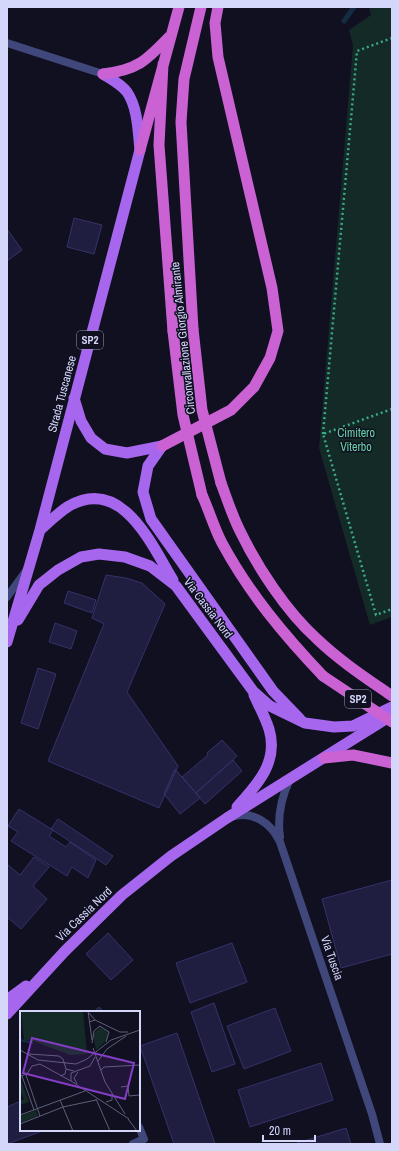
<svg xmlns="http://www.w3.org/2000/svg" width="399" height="1151" font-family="'Archivo Narrow',sans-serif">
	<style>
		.green { fill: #142a26 }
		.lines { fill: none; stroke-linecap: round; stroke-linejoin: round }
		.stream { stroke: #132c42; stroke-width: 5 }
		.building { fill: #1f1e40; stroke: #343269 }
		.path { stroke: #3ba78f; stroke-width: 2.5; stroke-dasharray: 2 3; stroke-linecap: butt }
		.minor { stroke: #40477b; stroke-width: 8 }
		.primary { stroke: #a667ee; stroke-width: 11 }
		.trunk { stroke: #ca62d4; stroke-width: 11 }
		.trunk-bridge { stroke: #ca62d4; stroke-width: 11 }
		.labels { text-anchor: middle; stroke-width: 3; stroke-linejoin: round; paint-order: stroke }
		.shield { fill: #101021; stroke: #999bb9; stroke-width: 1 }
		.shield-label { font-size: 11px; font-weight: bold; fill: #d4d6fa }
		.street-label { font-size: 12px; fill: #d4d6fa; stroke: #101021 }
		.park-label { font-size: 12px; fill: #68d2a7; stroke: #101021 }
		.inset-river { fill: none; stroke: #132c42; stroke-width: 2 }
		.inset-road { fill: none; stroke: #5e5f78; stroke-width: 1 }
		.view { fill: #843dc5; fill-opacity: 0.15; stroke: #843dc5; stroke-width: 2 }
		.inset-edge { fill: none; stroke: #d4d6fa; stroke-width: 2 }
	</style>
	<rect width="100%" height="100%" fill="#101021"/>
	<path class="green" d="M 369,7 L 392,7 L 392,617 L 370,625 L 319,448 L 353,45 L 349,30 L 371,15 Z"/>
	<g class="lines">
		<path class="stream" d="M 344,21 L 354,7"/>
	</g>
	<path class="building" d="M 74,218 L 102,225 L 94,254 L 67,247 Z
		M 7,229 L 22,250 L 7,261 Z
		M 106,575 L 126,578 L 142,583 L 165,604 L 127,692 L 178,766 L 159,808 L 48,761 L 104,624 L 92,618 Z
		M 68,591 L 96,600 L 92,613 L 64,603 Z
		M 55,623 L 77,631 L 71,649 L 49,642 Z
		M 38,668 L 56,674 L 38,729 L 21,723 Z
		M 222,740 L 237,756 L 196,793 L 182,777 L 208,755 L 207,753 Z
		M 233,760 L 242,771 L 205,804 L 196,793 Z
		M 175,769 L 200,798 L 180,814 L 164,794 Z
		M 19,809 L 53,830 L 49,836 L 66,847 L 70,842 L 96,860 L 88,878 L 72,867 L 67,876 L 11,841 L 18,832 L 8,826 Z
		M 58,819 L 113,856 L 106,865 L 51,829 Z
		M 34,857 L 49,867 L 33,886 L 47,899 L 21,929 L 7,917 L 7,864 L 20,875 Z
		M 392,880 L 392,954 L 341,968 L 322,899 Z
		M 108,933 L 133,960 L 111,980 L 86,954 Z
		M 232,943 L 247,982 L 190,1003 L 176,963 Z
		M 214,1003 L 235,1064 L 212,1072 L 191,1012 Z
		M 99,1007 L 104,1012 L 94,1012 Z
		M 275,1008 L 291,1051 L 244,1069 L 227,1026 Z
		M 177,1033 L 215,1144 L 174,1144 L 140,1046 Z
		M 321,1063 L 333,1100 L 250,1127 L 238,1090 Z
		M 21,1101 L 21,1130 L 45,1130 L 7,1144 L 7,1107 Z
		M 346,1128 L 351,1144 L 294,1144 Z"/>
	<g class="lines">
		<path class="path" d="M 392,409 L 323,434 L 376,615 L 392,609
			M 323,434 L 357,51 L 392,38"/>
		<path class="minor" d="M 7,43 L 103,74
			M 7,597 L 26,571
			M 231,817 C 253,810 271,823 280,842 L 372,1114 L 380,1144
			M 280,837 C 277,816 281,798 290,779
			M 133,1144 L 144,1139 L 139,1127"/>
		<path class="primary" d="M 74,398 L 81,421 L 91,438 L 105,449 L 127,453 L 162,446
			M 162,446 L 148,466 L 143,492 L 151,519 L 273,691 L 300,719
			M 40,530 C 49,522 59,512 69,506 C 122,476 151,544 173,580
			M 18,620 L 39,585 L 58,570 L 81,557 L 99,554 L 125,557 L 150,566 L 176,586 L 253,691 L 270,706 L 305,723 L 334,727 L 353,726 L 392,707
			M 7,642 L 40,530 L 140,150 C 138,132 138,108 127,92 C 121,84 111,79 103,74
			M 237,807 C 257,785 279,762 269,729 C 265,717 259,706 254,695
			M 7,1000 L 26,986
			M 7,1014 L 65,951 L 122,895 L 171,856 L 227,818 L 392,715"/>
		<path class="trunk" d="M 163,64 L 159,145 L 173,331
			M 103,74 C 137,70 146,61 169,37
			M 140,150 L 179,7
			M 193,329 L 181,122 L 184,79 L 201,7
			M 162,446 L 231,410 L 254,387 L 270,358 L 278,331 L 272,288 L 218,57 L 215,23 L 218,7
			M 221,483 C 227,499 232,515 240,531 C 258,568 286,611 317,639 C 340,661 366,678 392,696
			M 202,495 C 209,510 214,528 222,543 C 249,593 284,635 323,676
			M 324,758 L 353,755 L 392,763"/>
		<path class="trunk-bridge" d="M 193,329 L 202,410 L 221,483
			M 173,331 L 183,415 L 202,495
			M 323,676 L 392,722"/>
	</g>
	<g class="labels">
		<g class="shield">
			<rect x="77" y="331" width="26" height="18" rx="3"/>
			<rect x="345" y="690" width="26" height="18" rx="3"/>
		</g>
		<g class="shield-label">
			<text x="90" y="344">SP2</text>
			<text x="358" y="703">SP2</text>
		</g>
		<g class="street-label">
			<text transform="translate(183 338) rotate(-96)" y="4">Circonvallazione Giorgio Almirante</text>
			<text transform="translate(62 394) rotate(-75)" y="4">Strada Tuscanese</text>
			<text transform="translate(208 608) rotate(53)" y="4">Via Cassia Nord</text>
			<text transform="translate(84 914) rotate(-44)" y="4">Via Cassia Nord</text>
			<text transform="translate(332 958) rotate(71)" y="4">Via Tuscia</text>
		</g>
		<g class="park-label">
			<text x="356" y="437">Cimitero<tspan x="356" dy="14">Viterbo</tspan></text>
		</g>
	</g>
	<g transform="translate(20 1011)">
		<rect width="120" height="120" fill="#101021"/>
		<path d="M 1,0 L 63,0 L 67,43 L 50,44 L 13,30 L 4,29 ZM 80,16 L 88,20 L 87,29 L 76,39 L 73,24 ZM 0,67 L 9,91 L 0,94 L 0,90 L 4,88 L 0,80 ZM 16,99 L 18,105 L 0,112 L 0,105 Z" fill="#142a26"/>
		<path class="inset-river" d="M 0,29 L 13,32"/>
		<path class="inset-road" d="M 68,0 L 72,29M 69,2 L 75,9 L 69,11M 75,9 L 100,21 L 108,21M 72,32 L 74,20 L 80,15 L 89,21 L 86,31M 73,37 L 85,71 L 105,103M 0,39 L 18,49 L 56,53 L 67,48 L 91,29 L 120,19M 9,43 L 39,45 L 43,48 L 46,58M 78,50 L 87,38 L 106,25M 12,55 L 20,53 L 51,70 L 109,108M 81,59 L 84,56 L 120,54M 6,64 L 20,105M 0,65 L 7,63 L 12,55M 2,65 L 14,99M 40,65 L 45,63 L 46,58 L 54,60M 51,70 L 51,62 L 70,55 L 75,46M 57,73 L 54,67 L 58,61M 101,76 L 108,75 L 109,85 L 120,84M 76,88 L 90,120M 40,89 L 53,120M 86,91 L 92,89 L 92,83M 0,104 L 65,80M 108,108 L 117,120M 0,113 L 43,96 L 76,89"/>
		<path class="view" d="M 12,27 L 114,52 L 105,88 L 3,62 Z"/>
		<rect width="120" height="120" class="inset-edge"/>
	</g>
	<rect width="399" height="1151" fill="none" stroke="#d4d6fa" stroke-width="16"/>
	<path d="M263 1135v6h52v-6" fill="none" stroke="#d4d6fa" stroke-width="2"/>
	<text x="269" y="1135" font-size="12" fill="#d4d6fa" stroke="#101021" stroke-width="3" paint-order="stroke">20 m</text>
</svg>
